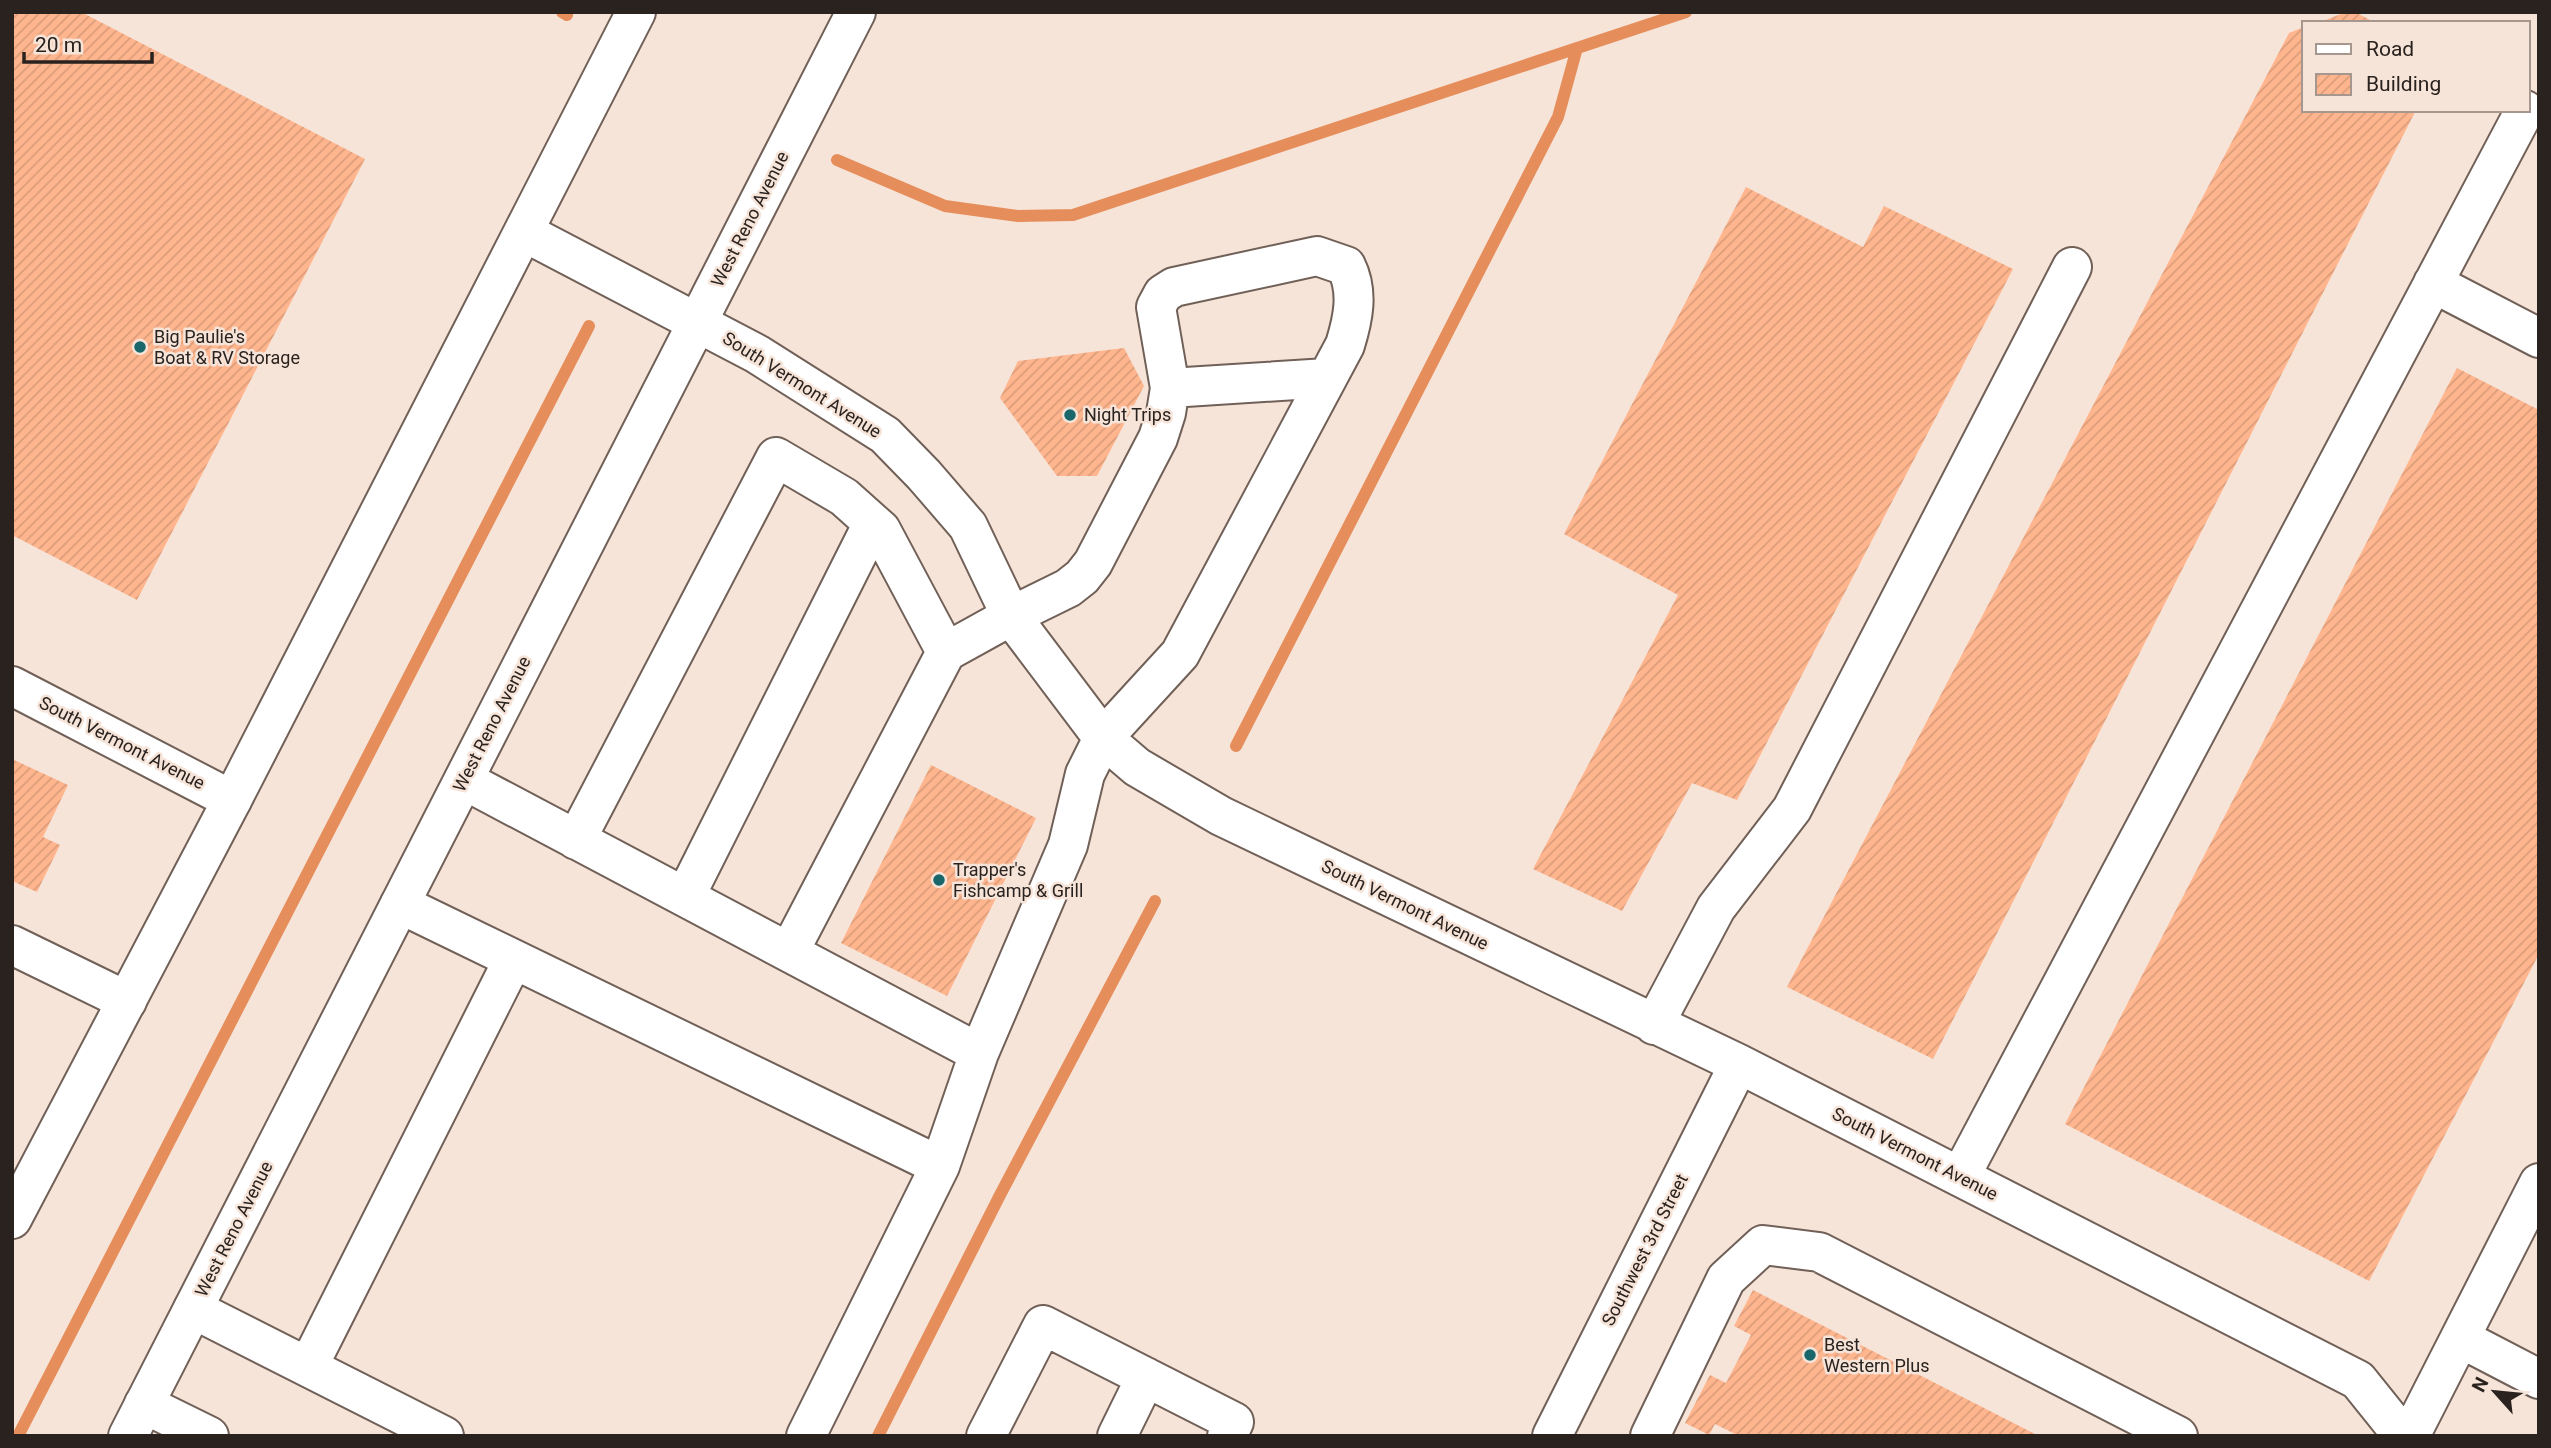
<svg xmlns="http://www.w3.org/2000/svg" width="2551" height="1448" font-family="Roboto,sans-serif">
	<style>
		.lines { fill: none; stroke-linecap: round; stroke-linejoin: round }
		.stream { stroke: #e58e5b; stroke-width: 12 }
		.building { fill: url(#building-hatch) }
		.minor-casing { stroke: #706057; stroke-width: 42 }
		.major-casing { stroke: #706057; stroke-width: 42 }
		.minor { stroke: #fff; stroke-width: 38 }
		.major { stroke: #fff; stroke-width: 38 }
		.poi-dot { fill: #19676a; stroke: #f7e4d9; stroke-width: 2.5 }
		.labels { text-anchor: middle; stroke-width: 5; stroke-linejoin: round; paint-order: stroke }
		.street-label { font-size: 18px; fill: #29221e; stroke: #f7e4d9 }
		.poi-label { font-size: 18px; fill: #29221e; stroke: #f7e4d9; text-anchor: start }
	</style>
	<defs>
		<pattern id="building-hatch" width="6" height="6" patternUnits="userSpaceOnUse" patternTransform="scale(1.75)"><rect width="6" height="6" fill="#ffb68e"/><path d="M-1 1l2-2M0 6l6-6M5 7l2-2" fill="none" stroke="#db9c7a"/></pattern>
	</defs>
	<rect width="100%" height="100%" fill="#f7e4d9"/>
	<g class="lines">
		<path class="stream" d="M 562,12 L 567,15
			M 837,160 L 945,206 L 1018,216 L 1073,215 L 1686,12
			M 1236,746 L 1558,117 L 1577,48
			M 18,1436 L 589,326
			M 878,1436 L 1000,1195 L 1155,901"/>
	</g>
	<path class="building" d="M 12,12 L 81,12 L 365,159 L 137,600 L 12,535 Z
		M 2346,12 L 2355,12 L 2376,23 L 2318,23 Z
		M 2304,27 L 2304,110 L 2416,110 L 1933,1059 L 1787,987 L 2289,33 Z
		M 1746,187 L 1863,247 L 1884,206 L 2013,269 L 1737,800 L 1692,783 L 1622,911 L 1533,869 L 1678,595 L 1564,534 Z
		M 1124,348 L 1144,386 L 1097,476 L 1057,476 L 1000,398 L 1018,361 Z
		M 2457,368 L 2539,410 L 2539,954 L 2369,1281 L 2065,1124 Z
		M 12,759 L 68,785 L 43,837 L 60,845 L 37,892 L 12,881 Z
		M 931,765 L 1036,818 L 947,996 L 841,943 Z
		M 1753,1290 L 2039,1436 L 1739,1436 L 1715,1424 L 1709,1435 L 1685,1423 L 1710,1375 L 1726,1383 L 1751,1335 L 1734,1326 Z"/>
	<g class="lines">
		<defs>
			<path id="minor" d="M 524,232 L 757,354 L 885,435 L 924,475 L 968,526 L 1011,616 L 1103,738 L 1137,767 L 1221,816 L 1739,1064 L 2358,1380 L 2403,1436
				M 2433,283 L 2539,338
				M 1170,388 L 1327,378
				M 12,686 L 232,800
				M 464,780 L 979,1053
				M 576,840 L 776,457 L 844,497 L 881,530 L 946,652
				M 685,897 L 873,523
				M 400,904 L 940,1166 L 806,1436
				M 12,945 L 127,1001
				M 789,952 L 946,652 L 1011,616 L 1068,588 L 1082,577 L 1093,563 L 1158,438 L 1166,413 L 1170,388 L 1156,307 L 1163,294 L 1174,287 L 1317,256 L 1346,266 C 1359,292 1353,319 1345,345 L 1180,654 L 1103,738 L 1085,774 L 1068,845 L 979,1053 L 940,1166
				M 1654,1025 L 1716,908 L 1792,809 L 2072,267
				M 1960,1177 L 2525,110
				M 193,1309 L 444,1436
				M 2460,1338 L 2539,1379
				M 308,1367 L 513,960
				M 144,1404 L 209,1436
				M 986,1436 L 1043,1325 L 1234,1422 L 1227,1436
				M 1117,1436 L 1146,1377
				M 1552,1436 L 1739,1064
				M 1650,1436 L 1726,1279 L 1763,1245 L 1819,1252 L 2178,1436
				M 2410,1436 L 2539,1183"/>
			<path id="major" d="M 12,1219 L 232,800 L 636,12
				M 128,1436 L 856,12"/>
		</defs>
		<use href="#minor" class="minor-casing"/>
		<use href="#major" class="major-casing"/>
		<use href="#minor" class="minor"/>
		<use href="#major" class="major"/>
	</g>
	<g class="poi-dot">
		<circle cx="140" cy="347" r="7"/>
		<circle cx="1070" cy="415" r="7"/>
		<circle cx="939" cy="880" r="7"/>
		<circle cx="1810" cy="1355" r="7"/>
	</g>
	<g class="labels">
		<g class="street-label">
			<text transform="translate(750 219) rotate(-63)" y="6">West Reno Avenue</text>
			<text transform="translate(802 385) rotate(32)" y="6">South Vermont Avenue</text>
			<text transform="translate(492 724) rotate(-63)" y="6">West Reno Avenue</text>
			<text transform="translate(122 743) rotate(27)" y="6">South Vermont Avenue</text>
			<text transform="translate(1405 905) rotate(26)" y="6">South Vermont Avenue</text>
			<text transform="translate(1915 1154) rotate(27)" y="6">South Vermont Avenue</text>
			<text transform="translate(234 1229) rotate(-63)" y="6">West Reno Avenue</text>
			<text transform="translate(1645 1250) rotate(-63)" y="6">Southwest 3rd Street</text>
		</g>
		<g class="poi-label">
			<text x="154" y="343">Big Paulie's<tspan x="154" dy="21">Boat &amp; RV Storage</tspan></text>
			<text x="1084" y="421">Night Trips</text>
			<text x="953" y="876">Trapper's<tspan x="953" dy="21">Fishcamp &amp; Grill</tspan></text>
			<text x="1824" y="1351">Best<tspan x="1824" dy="21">Western Plus</tspan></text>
		</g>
	</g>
	<rect width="2551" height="1448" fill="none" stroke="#29221e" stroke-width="28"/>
	<rect x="2302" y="21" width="228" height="91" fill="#f7e4d9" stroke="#a5968e" stroke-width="2"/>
	<rect x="2316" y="44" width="35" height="10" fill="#ffffff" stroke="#a5968e" stroke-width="2"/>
	<text x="2366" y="56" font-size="21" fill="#29221e">Road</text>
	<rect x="2316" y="74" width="35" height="21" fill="url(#building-hatch)" stroke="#a5968e" stroke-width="2"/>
	<text x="2366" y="91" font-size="21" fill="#29221e">Building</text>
	<g transform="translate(2495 1392) rotate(297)" stroke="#f7e4d9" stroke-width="5" paint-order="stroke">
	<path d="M0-5L12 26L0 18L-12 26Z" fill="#29221e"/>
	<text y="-10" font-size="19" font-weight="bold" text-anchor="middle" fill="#29221e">N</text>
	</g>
	<path d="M24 52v10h128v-10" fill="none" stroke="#29221e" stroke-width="3.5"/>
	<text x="35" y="52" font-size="21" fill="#29221e" stroke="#f7e4d9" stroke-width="5" paint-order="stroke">20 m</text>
</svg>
